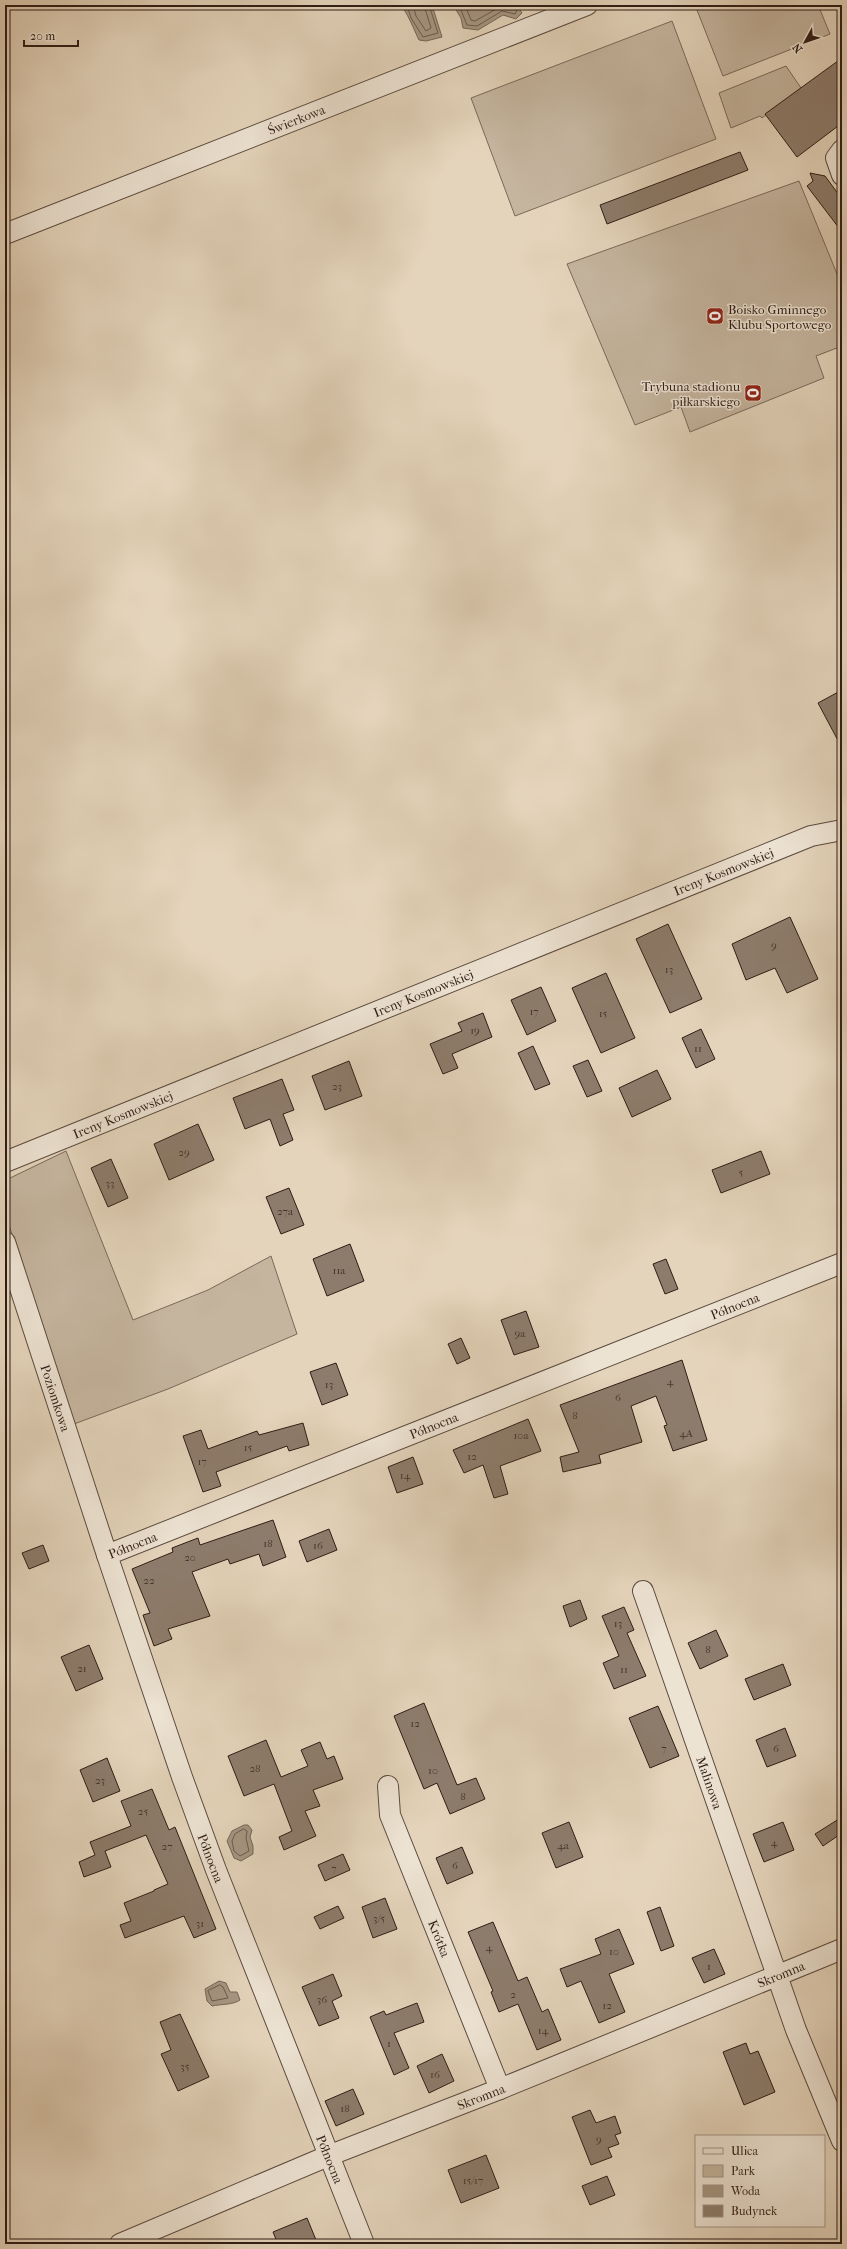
<svg xmlns="http://www.w3.org/2000/svg" width="847" height="2249" font-family="'IM FELL French Canon',serif">
	<style>
		.green { fill: #c5b59f; stroke: #7a695a }
		.water { fill: #a69683; stroke: #766657 }
		.lines { fill: none; stroke-linecap: round; stroke-linejoin: round }
		.shore { stroke: #6a5a4c; stroke-width: 1 }
		.building { fill: #8d7c6c; stroke: #2f1d16 }
		.minor-casing { stroke: #5c4b3f; stroke-width: 22 }
		.minor { stroke: #ede3d3; stroke-width: 20 }
		.labels { text-anchor: middle; stroke-width: 3; stroke-linejoin: round; paint-order: stroke }
		.number-label { font-size: 11px; fill: #46352c }
		.street-label { font-size: 13px; fill: #2f1d16; stroke: #ede3d3 }
		.poi-label { font-size: 13px; fill: #2f1d16; stroke: #ede3d3; text-anchor: start }
	</style>
	<rect width="100%" height="100%" fill="#e4d4bb"/>
	<filter id="stains"><feTurbulence type="fractalNoise" baseFrequency=".005" numOctaves="4"/><feColorMatrix values="0 0 0 0 .2 0 0 0 0 .09 0 0 0 0 .02 0 0 0 .5 -.17"/></filter>
	<radialGradient id="worn" r=".72"><stop offset=".6" stop-color="#630" stop-opacity="0"/><stop offset="1" stop-color="#630" stop-opacity=".3"/></radialGradient>
	<path class="green" d="M 695,5 L 818,5 L 830,34 L 723,76 Z
		M 672,21 L 716,139 L 515,216 L 471,98 Z
		M 786,66 L 801,88 L 762,118 L 760,116 L 731,128 L 719,93 Z
		M 799,181 L 842,286 L 842,346 L 816,356 L 824,378 L 690,432 L 681,407 L 635,425 L 567,264 Z
		M 66,1151 L 133,1320 L 208,1290 L 271,1256 L 297,1334 L 168,1389 L 74,1424 L 5,1213 L 5,1188 L 8,1179 Z"/>
	<path class="water" d="M 400,5 L 432,5 L 442,37 L 426,41 L 419,40 C 415,32 406,9 400,5 Z
		M 453,5 L 524,5 L 520,10 L 522,13 L 516,19 L 503,15 L 478,30 L 463,28 L 461,18 Z
		M 244,1825 L 248,1825 L 252,1830 L 250,1837 L 253,1846 L 253,1854 L 241,1861 L 234,1858 L 227,1841 L 232,1831 Z
		M 219,1981 L 226,1983 L 230,1992 L 237,1992 L 240,2000 C 233,2005 221,2004 212,2006 L 207,2001 L 205,1989 Z"/>
	<g class="lines">
		<path class="shore" d="M 407,5 L 411,18 L 423,37 L 438,33 L 429,5
			M 413,5 L 416,16 L 426,31 L 431,28 L 424,5
			M 459,5 L 467,25 L 477,26 L 502,11 L 515,14 L 519,5
			M 465,5 L 471,20 L 475,21 L 500,7 L 510,7 L 512,5
			M 244,1829 L 247,1831 L 246,1838 L 249,1851 L 240,1856 L 234,1851 L 232,1841 L 235,1834 Z
			M 220,1985 L 223,1987 L 228,1998 L 212,2001 L 208,1991 Z"/>
	</g>
	<path class="building" d="M 842,58 L 842,123 L 797,157 L 765,114 Z
		M 740,152 L 748,170 L 607,224 L 600,205 Z
		M 810,173 L 825,176 L 842,199 L 842,232 L 807,186 L 813,181 Z
		M 842,690 L 842,748 L 818,703 Z
		M 790,917 L 818,979 L 787,993 L 775,968 L 746,980 L 732,944 Z
		M 668,924 L 702,999 L 670,1013 L 636,939 Z
		M 606,973 L 635,1038 L 601,1053 L 572,988 Z
		M 541,987 L 556,1021 L 527,1035 L 511,1000 Z
		M 483,1013 L 492,1037 L 452,1054 L 458,1068 L 443,1074 L 430,1044 L 462,1031 L 458,1023 Z
		M 701,1029 L 715,1059 L 696,1068 L 682,1038 Z
		M 533,1046 L 550,1084 L 535,1090 L 518,1053 Z
		M 588,1060 L 602,1091 L 587,1097 L 573,1066 Z
		M 349,1061 L 362,1096 L 325,1110 L 312,1076 Z
		M 657,1070 L 671,1099 L 632,1117 L 619,1088 Z
		M 282,1079 L 294,1110 L 283,1114 L 293,1140 L 280,1146 L 270,1119 L 245,1129 L 233,1098 Z
		M 198,1124 L 214,1160 L 169,1180 L 154,1144 Z
		M 761,1151 L 770,1174 L 721,1193 L 712,1170 Z
		M 111,1159 L 128,1198 L 108,1207 L 91,1168 Z
		M 289,1188 L 304,1225 L 281,1234 L 266,1197 Z
		M 350,1244 L 364,1281 L 327,1296 L 313,1259 Z
		M 666,1259 L 678,1289 L 665,1294 L 653,1264 Z
		M 526,1311 L 539,1347 L 514,1355 L 501,1320 Z
		M 461,1338 L 470,1358 L 457,1364 L 448,1344 Z
		M 682,1360 L 707,1440 L 673,1451 L 664,1426 L 667,1425 L 656,1396 L 631,1406 L 642,1442 L 599,1455 L 601,1463 L 563,1472 L 560,1457 L 579,1452 L 560,1405 Z
		M 336,1363 L 348,1395 L 322,1405 L 310,1372 Z
		M 528,1419 L 541,1451 L 500,1466 L 508,1494 L 494,1498 L 483,1465 L 464,1473 L 453,1450 Z
		M 303,1423 L 309,1445 L 289,1451 L 287,1446 L 216,1472 L 221,1486 L 203,1492 L 183,1436 L 201,1430 L 208,1449 L 257,1431 L 259,1435 Z
		M 413,1457 L 423,1484 L 397,1493 L 388,1467 Z
		M 273,1520 L 286,1557 L 263,1566 L 259,1554 L 230,1564 L 228,1559 L 192,1572 L 210,1616 L 168,1629 L 172,1639 L 154,1646 L 143,1615 L 150,1613 L 132,1569 L 173,1552 L 172,1548 L 198,1538 L 200,1545 Z
		M 329,1529 L 337,1550 L 307,1562 L 299,1541 Z
		M 43,1545 L 49,1561 L 29,1569 L 22,1553 Z
		M 580,1600 L 587,1619 L 570,1627 L 563,1606 Z
		M 624,1607 L 634,1630 L 627,1633 L 646,1676 L 614,1689 L 603,1663 L 619,1656 L 602,1616 Z
		M 716,1630 L 728,1656 L 700,1669 L 688,1643 Z
		M 89,1645 L 103,1679 L 76,1691 L 61,1657 Z
		M 783,1664 L 791,1685 L 754,1700 L 745,1679 Z
		M 424,1703 L 457,1785 L 476,1778 L 485,1799 L 450,1814 L 437,1783 L 424,1789 L 394,1716 Z
		M 658,1706 L 679,1756 L 650,1768 L 629,1718 Z
		M 785,1728 L 796,1756 L 767,1767 L 756,1740 Z
		M 266,1740 L 281,1777 L 308,1766 L 301,1750 L 320,1742 L 327,1759 L 334,1756 L 343,1779 L 313,1790 L 320,1806 L 305,1811 L 316,1836 L 284,1850 L 279,1837 L 292,1831 L 274,1784 L 244,1796 L 228,1756 Z
		M 107,1758 L 120,1791 L 93,1802 L 80,1770 Z
		M 152,1789 L 169,1830 L 175,1827 L 216,1929 L 194,1938 L 184,1916 L 125,1938 L 120,1925 L 131,1921 L 124,1903 L 154,1891 L 154,1890 L 168,1884 L 146,1835 L 105,1851 L 111,1867 L 84,1877 L 79,1862 L 95,1855 L 90,1842 L 131,1826 L 121,1801 Z
		M 842,1817 L 842,1833 L 823,1846 L 815,1834 Z
		M 569,1822 L 583,1857 L 556,1868 L 542,1833 Z
		M 783,1822 L 794,1850 L 764,1862 L 753,1834 Z
		M 462,1847 L 473,1873 L 447,1884 L 436,1858 Z
		M 343,1854 L 350,1870 L 325,1881 L 318,1865 Z
		M 385,1898 L 397,1929 L 373,1938 L 362,1907 Z
		M 338,1906 L 344,1918 L 320,1929 L 314,1917 Z
		M 660,1907 L 674,1946 L 661,1951 L 647,1912 Z
		M 493,1922 L 518,1981 L 527,1977 L 542,2012 L 548,2009 L 561,2040 L 537,2050 L 518,2004 L 499,2012 L 491,1992 L 493,1991 L 468,1932 Z
		M 619,1929 L 634,1964 L 609,1974 L 625,2012 L 599,2023 L 581,1981 L 567,1987 L 560,1969 L 601,1954 L 595,1939 Z
		M 714,1949 L 725,1974 L 704,1983 L 692,1958 Z
		M 333,1974 L 342,1996 L 332,2001 L 339,2018 L 319,2026 L 302,1987 Z
		M 417,2003 L 424,2022 L 394,2033 L 409,2068 L 394,2075 L 370,2017 L 384,2011 L 386,2015 Z
		M 180,2014 L 209,2077 L 178,2091 L 161,2054 L 171,2050 L 160,2022 Z
		M 746,2043 L 750,2054 L 758,2051 L 775,2092 L 744,2105 L 723,2052 Z
		M 442,2054 L 454,2081 L 429,2093 L 417,2066 Z
		M 353,2089 L 364,2114 L 336,2126 L 325,2101 Z
		M 590,2110 L 596,2123 L 615,2116 L 621,2133 L 615,2135 L 619,2144 L 608,2148 L 612,2157 L 591,2165 L 572,2117 Z
		M 486,2155 L 499,2188 L 461,2203 L 448,2170 Z
		M 607,2176 L 615,2195 L 590,2205 L 582,2186 Z
		M 307,2218 L 316,2240 L 305,2244 L 278,2244 L 273,2232 Z"/>
	<g class="lines">
		<defs>
			<g id="minor">
				<path d="M 842,150 L 836,158 L 842,175"/>
				<path id="s1" d="M 5,234 L 587,5"/>
				<path id="s2" d="M 5,1162 L 811,836 L 842,830"/>
				<path id="s3" d="M 5,1242 L 107,1555"/>
				<path id="s4" d="M 643,1591 L 796,2030 L 842,2141"/>
				<path id="s5" d="M 388,1786 L 390,1815 L 500,2089"/>
				<path id="s6" d="M 120,2244 L 328,2156 L 500,2089 L 842,1949"/>
				<path id="s7" d="M 364,2244 L 216,1870 L 182,1777 L 107,1555 L 842,1263"/>
			</g>
		</defs>
		<use href="#minor" class="minor-casing"/>
		<use href="#minor" class="minor"/>
	</g>
	<defs>
		<symbol id="stadium-square" viewBox="-11 -11 22 22"><rect x="-9" y="-9" width="18" height="18" rx="4" fill="#8f2418" stroke="#ede3d3"/><path d="M0-5a6.5 5 0 1 0 0 10a6.5 5 0 1 0 0-10ZM-3.5-1.8h7v3.6h-7Z" fill="#fff"/></symbol>
	</defs>
	<g fill-rule="evenodd">
		<use href="#stadium-square" x="705" y="306" width="20" height="20"/>
		<use href="#stadium-square" x="743" y="383" width="20" height="20"/>
	</g>
	<g class="labels">
		<g class="number-label">
			<text x="774" y="949">9</text>
			<text x="669" y="973">13</text>
			<text x="534" y="1015">17</text>
			<text x="603" y="1017">15</text>
			<text x="475" y="1034">19</text>
			<text x="698" y="1052">11</text>
			<text x="337" y="1090">23</text>
			<text x="184" y="1156">29</text>
			<text x="741" y="1176">5</text>
			<text x="110" y="1187">33</text>
			<text x="285" y="1215">27a</text>
			<text x="339" y="1274">11a</text>
			<text x="520" y="1337">9a</text>
			<text x="670" y="1385">4</text>
			<text x="329" y="1388">13</text>
			<text x="618" y="1401">6</text>
			<text x="575" y="1419">8</text>
			<text x="686" y="1437">4A</text>
			<text x="521" y="1439">10a</text>
			<text x="248" y="1451">15</text>
			<text x="472" y="1460">12</text>
			<text x="202" y="1465">17</text>
			<text x="405" y="1479">14</text>
			<text x="268" y="1547">18</text>
			<text x="318" y="1549">16</text>
			<text x="190" y="1561">20</text>
			<text x="149" y="1584">22</text>
			<text x="618" y="1627">13</text>
			<text x="708" y="1653">8</text>
			<text x="82" y="1672">21</text>
			<text x="624" y="1673">11</text>
			<text x="415" y="1727">12</text>
			<text x="664" y="1752">7</text>
			<text x="776" y="1752">6</text>
			<text x="255" y="1772">28</text>
			<text x="433" y="1774">10</text>
			<text x="100" y="1784">23</text>
			<text x="463" y="1800">8</text>
			<text x="143" y="1815">25</text>
			<text x="774" y="1846">4</text>
			<text x="563" y="1849">4a</text>
			<text x="167" y="1850">27</text>
			<text x="455" y="1869">6</text>
			<text x="334" y="1872">7</text>
			<text x="379" y="1922">3/5</text>
			<text x="200" y="1927">31</text>
			<text x="489" y="1951">4</text>
			<text x="614" y="1955">10</text>
			<text x="709" y="1970">1</text>
			<text x="513" y="1998">2</text>
			<text x="322" y="2003">36</text>
			<text x="607" y="2009">12</text>
			<text x="543" y="2034">14</text>
			<text x="389" y="2047">1</text>
			<text x="185" y="2070">35</text>
			<text x="435" y="2078">16</text>
			<text x="345" y="2112">18</text>
			<text x="599" y="2143">9</text>
			<text x="473" y="2184">15/17</text>
		</g>
		<g class="street-label">
			<text dy="5" stroke="none"><textPath href="#s1" startOffset="313">Świerkowa</textPath></text>
			<text dy="5" stroke="none"><textPath href="#s2" startOffset="775">Ireny Kosmowskiej</textPath></text>
			<text dy="5" stroke="none"><textPath href="#s2" startOffset="451">Ireny Kosmowskiej</textPath></text>
			<text dy="5" stroke="none"><textPath href="#s2" startOffset="127">Ireny Kosmowskiej</textPath></text>
			<text dy="5" stroke="none"><textPath href="#s7" startOffset="1411">Północna</textPath></text>
			<text dy="5" stroke="none"><textPath href="#s3" startOffset="164">Poziomkowa</textPath></text>
			<text dy="5" stroke="none"><textPath href="#s7" startOffset="1087">Północna</textPath></text>
			<text dy="5" stroke="none"><textPath href="#s7" startOffset="763">Północna</textPath></text>
			<text dy="5" stroke="none"><textPath href="#s4" startOffset="203">Malinowa</textPath></text>
			<text transform="translate(211 1858) rotate(69)" y="5">Północna</text>
			<text dy="5" stroke="none"><textPath href="#s5" startOffset="162">Krótka</textPath></text>
			<text dy="5" stroke="none"><textPath href="#s6" startOffset="714">Skromna</textPath></text>
			<text dy="5" stroke="none"><textPath href="#s6" startOffset="390">Skromna</textPath></text>
			<text transform="translate(330 2159) rotate(68)" y="5">Północna</text>
		</g>
		<g class="poi-label">
			<text x="728" y="314">Boisko Gminnego<tspan x="728" dy="15">Klubu Sportowego</tspan></text>
			<text x="740" y="391" text-anchor="end">Trybuna stadionu<tspan x="740" dy="15">piłkarskiego</tspan></text>
		</g>
	</g>
	<rect width="847" height="2249" fill="none" stroke="#e4d4bb" stroke-width="20"/>
	<rect x="6" y="6" width="835" height="2237" fill="none" stroke="#2f1d16" stroke-width="2"/>
	<rect x="10" y="10" width="827" height="2229" fill="none" stroke="#2f1d16"/>
	<rect x="695" y="2135" width="130" height="92" fill="#ede3d3" stroke="#a19487"/>
	<rect x="703" y="2148" width="20" height="6" fill="#ede3d3" stroke="#a19487"/>
	<text x="731" y="2155" font-size="12" fill="#2f1d16">Ulica</text>
	<rect x="703" y="2165" width="20" height="12" fill="#c5b59f" stroke="#a19487"/>
	<text x="731" y="2175" font-size="12" fill="#2f1d16">Park</text>
	<rect x="703" y="2185" width="20" height="12" fill="#a69683" stroke="#a19487"/>
	<text x="731" y="2195" font-size="12" fill="#2f1d16">Woda</text>
	<rect x="703" y="2205" width="20" height="12" fill="#8d7c6c" stroke="#a19487"/>
	<text x="731" y="2215" font-size="12" fill="#2f1d16">Budynek</text>
	<g transform="translate(805 42) rotate(230)" stroke="#ede3d3" stroke-width="3" paint-order="stroke">
	<path d="M0-3L7 15L0 10L-7 15Z" fill="#2f1d16"/>
	<text y="-6" font-size="11" font-weight="bold" text-anchor="middle" fill="#2f1d16">N</text>
	</g>
	<path d="M24 40v6h54v-6" fill="none" stroke="#2f1d16" stroke-width="2"/>
	<text x="30" y="40" font-size="12" fill="#2f1d16" stroke="#ede3d3" stroke-width="3" paint-order="stroke">20 m</text>
	<rect width="100%" height="100%" filter="url(#stains)"/>
	<rect width="100%" height="100%" fill="url(#worn)"/>
</svg>
